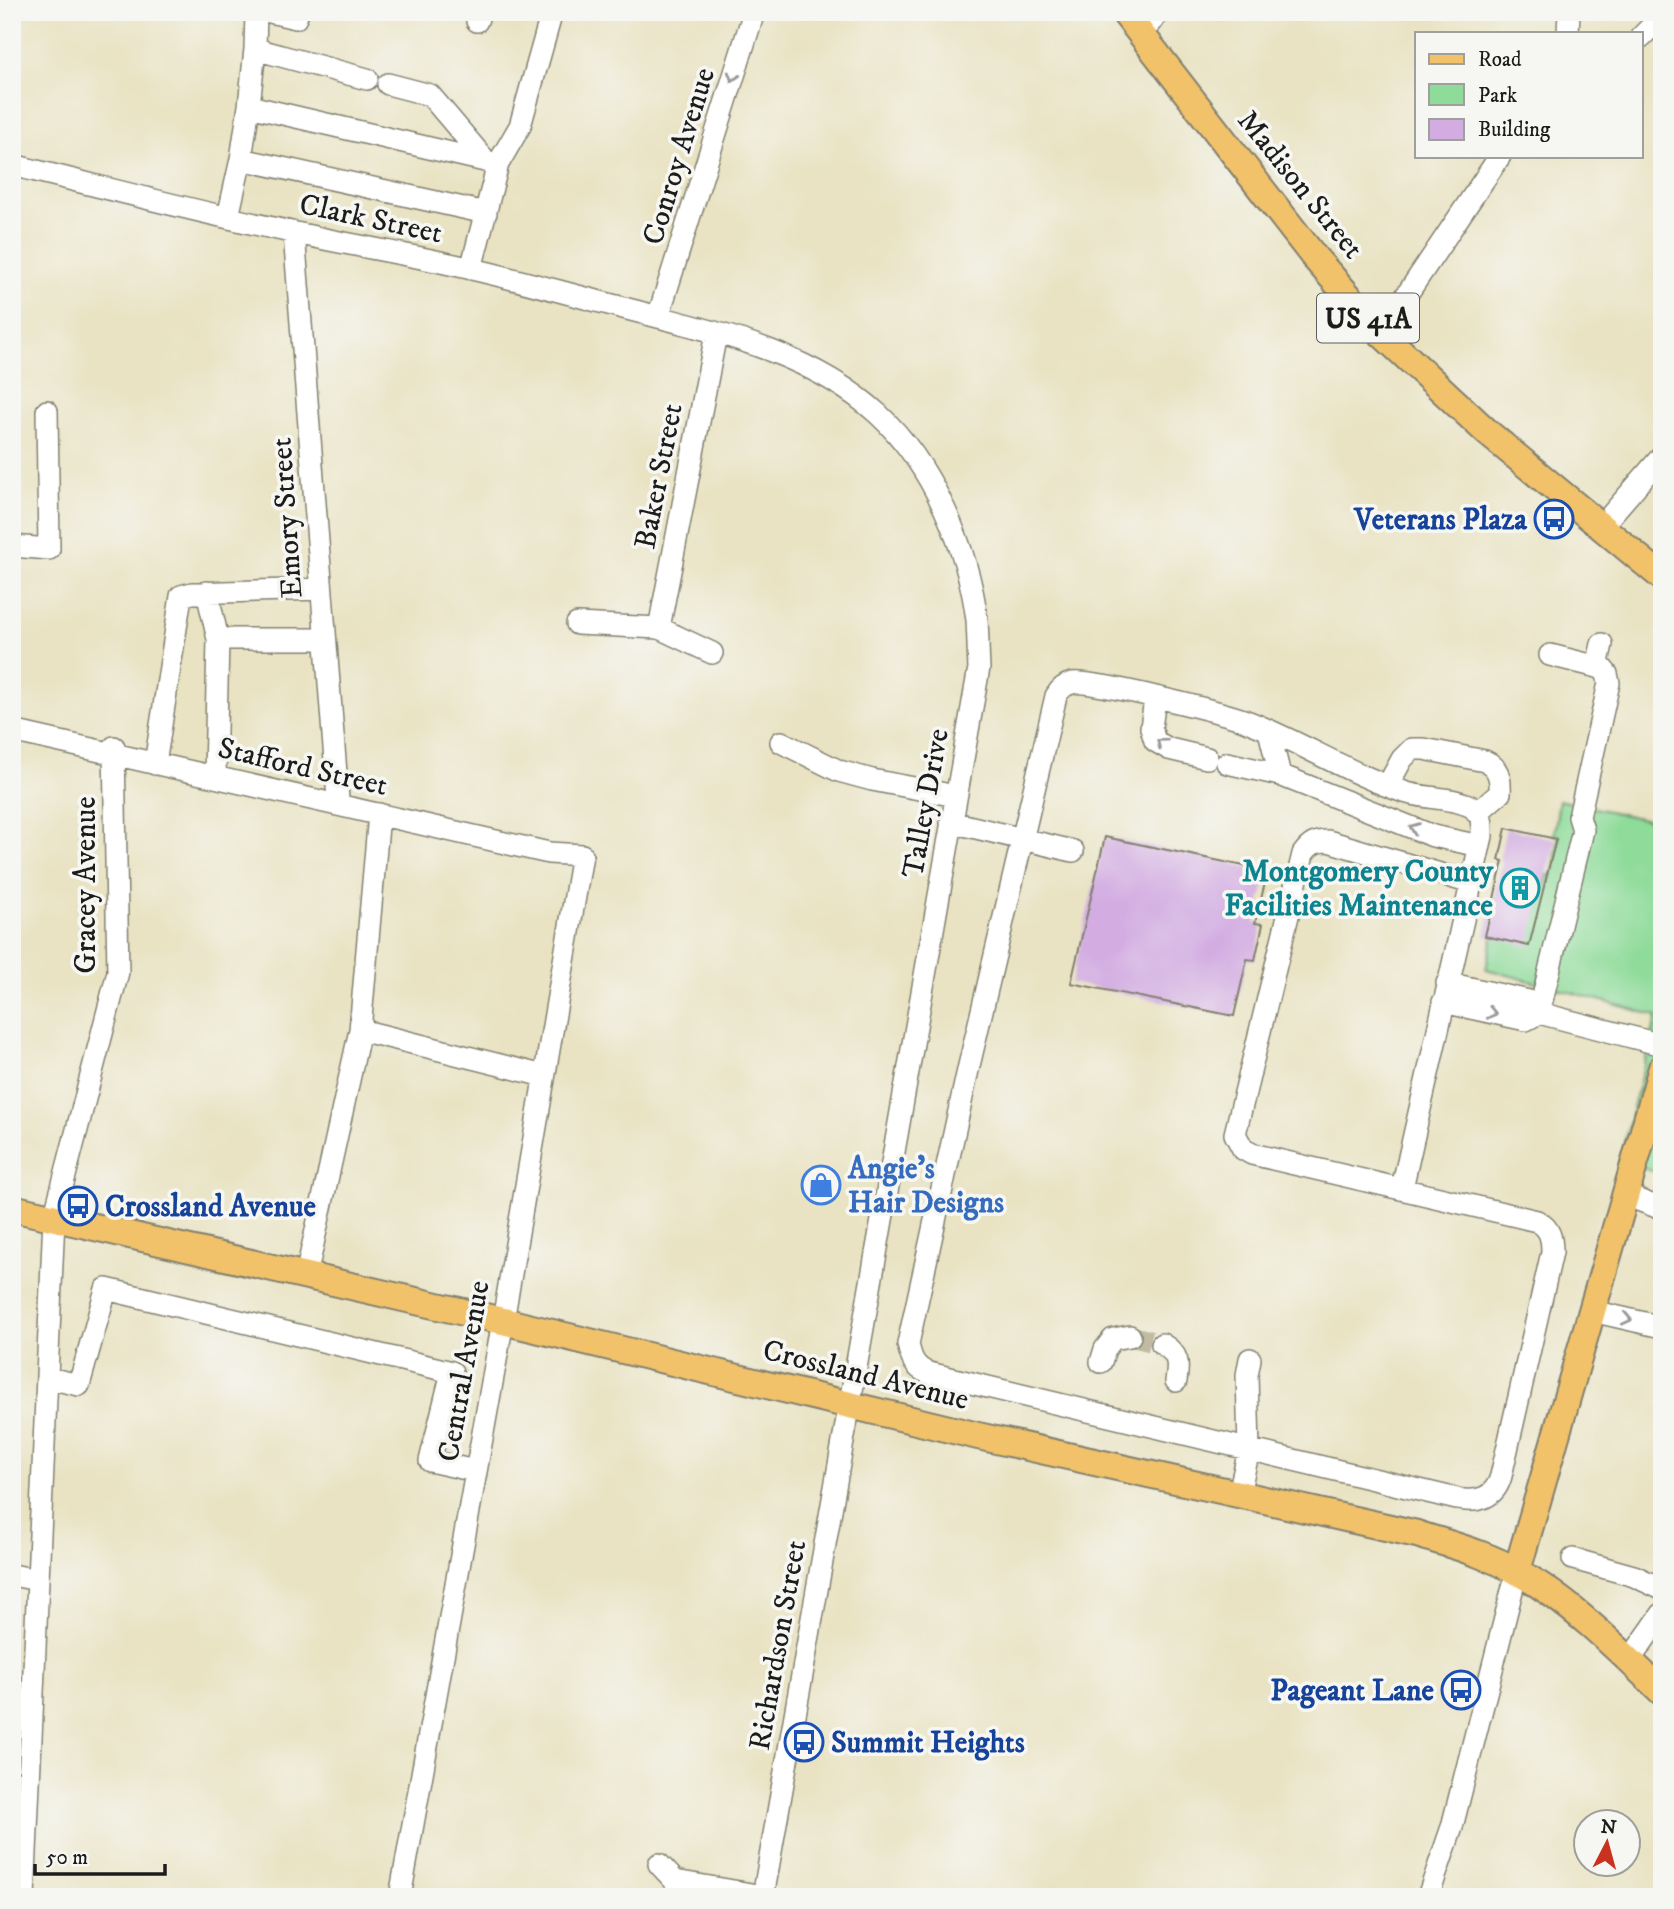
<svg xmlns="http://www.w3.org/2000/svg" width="1674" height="1909" font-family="'IM FELL DW Pica',serif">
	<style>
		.green { fill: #8edb9a; stroke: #557c5b; stroke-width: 2 }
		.building { fill: #d3ade2 }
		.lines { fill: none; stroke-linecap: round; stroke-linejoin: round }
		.minor-tunnel { stroke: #c0bba2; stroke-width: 21; stroke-dasharray: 21 10; stroke-linecap: butt }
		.minor-casing { stroke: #828070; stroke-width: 24 }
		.major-casing { stroke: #828070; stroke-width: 30 }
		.minor { stroke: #fff; stroke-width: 21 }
		.major { stroke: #f2c26a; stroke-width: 26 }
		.oneway { stroke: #999 }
		.labels { text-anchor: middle; stroke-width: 7; stroke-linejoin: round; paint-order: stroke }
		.shield { fill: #f6f6f2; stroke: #5d5d5c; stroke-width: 2 }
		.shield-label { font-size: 28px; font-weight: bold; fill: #1c1c1c }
		.street-label { font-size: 30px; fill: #1c1c1c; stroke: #f6f6f2 }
		.transit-label { font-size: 30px; font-weight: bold; fill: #164399; stroke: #f6f6f2; text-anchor: end }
		.culture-label { font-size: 30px; font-weight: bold; fill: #0d838f; stroke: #f6f6f2; text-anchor: end }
		.shop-label { font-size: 30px; font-weight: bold; fill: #366cbe; stroke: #f6f6f2; text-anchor: start }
	</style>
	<rect width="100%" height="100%" fill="#f6f6f2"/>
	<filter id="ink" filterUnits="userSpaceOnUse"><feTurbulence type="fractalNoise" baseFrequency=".0143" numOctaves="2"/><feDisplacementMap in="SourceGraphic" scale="14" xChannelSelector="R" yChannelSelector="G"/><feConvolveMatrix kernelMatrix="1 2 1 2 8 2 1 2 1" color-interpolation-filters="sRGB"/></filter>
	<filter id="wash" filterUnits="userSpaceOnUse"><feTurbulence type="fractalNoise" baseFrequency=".00686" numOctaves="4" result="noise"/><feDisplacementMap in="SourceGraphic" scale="28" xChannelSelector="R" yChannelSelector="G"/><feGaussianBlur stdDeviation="1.57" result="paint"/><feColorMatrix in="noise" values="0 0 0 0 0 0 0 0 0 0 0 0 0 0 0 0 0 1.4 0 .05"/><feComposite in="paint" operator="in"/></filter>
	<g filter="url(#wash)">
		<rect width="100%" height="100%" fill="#e9e3c3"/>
		<path class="green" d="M 1559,800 L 1662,823 L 1662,1174 L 1619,1161 L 1657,1016 L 1486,969 L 1493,937 L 1541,901 L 1548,875 L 1552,876 L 1559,836 L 1554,835 Z"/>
		<g id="blocks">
			<path class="building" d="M 1506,828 L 1556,839 L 1529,946 L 1485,936 L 1503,861 L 1499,860 Z
				M 1105,837 L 1268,871 L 1255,923 L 1263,924 L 1255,960 L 1247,959 L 1234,1016 L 1071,983 Z"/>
		</g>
	</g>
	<g filter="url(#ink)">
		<use href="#blocks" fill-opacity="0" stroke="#828070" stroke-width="2"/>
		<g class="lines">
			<path class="minor-tunnel" d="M 1130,1336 L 1162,1344"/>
			<defs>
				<path id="minor" d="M 270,12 L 296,18 L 298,12
					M 477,21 L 480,12
					M 1568,33 L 1569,12
					M 1142,35 L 1159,12
					M 1641,37 L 1662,16
					M 255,49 L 367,79
					M 388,84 L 430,95 L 485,160
					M 249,106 L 255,49 L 256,12
					M 241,159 L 486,213
					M 498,164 L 520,126 L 552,12
					M 12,165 C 107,188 201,213 296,233 C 355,246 414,255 472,269 C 520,280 568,294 616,306 C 706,330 807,349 878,414 C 932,464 968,548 977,620 C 978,636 978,652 979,668 L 763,1897
					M 228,217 L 241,159 L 249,106 L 498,164 L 471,269
					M 294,233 L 338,799
					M 658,317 L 754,12
					M 1381,333 L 1500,156
					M 1600,528 L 1662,456
					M 12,546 L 49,549 L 47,411
					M 207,592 L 218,639
					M 577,624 L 659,628 L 712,653
					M 659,628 L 716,334
					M 1597,667 L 1602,644
					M 1155,699 L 1151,728 L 1155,741 L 1169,749 L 1207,758
					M 12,731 L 549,853 L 582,855 L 503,1321 L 400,1897
					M 1269,731 L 1280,775
					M 781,742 L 839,771 L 872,780 L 956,796
					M 1227,763 L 1280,775 L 1433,836 L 1480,846
					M 155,764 L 181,596 L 192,593 L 321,589
					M 215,777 L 218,639 L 325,639
					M 1388,785 L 1402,759 L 1412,749 L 1424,749 L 1485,761 C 1499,767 1501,780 1500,793 L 1477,813
					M 951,822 L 1073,851
					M 1447,983 L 1529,1001 L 1539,1013 L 1662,1045
					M 1443,1002 L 1526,1020 L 1539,1013
					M 1539,1013 L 1583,830 L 1579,817 L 1609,683 L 1607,674 L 1602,668 L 1550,655
					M 360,1030 L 544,1076
					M 1402,1188 L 1482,836 C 1482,827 1483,817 1476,810 C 1463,797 1423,799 1404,792 C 1350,774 1301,742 1249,722 C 1227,713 1089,679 1072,683 C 1064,685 1060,689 1056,696 L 968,1070 L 908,1344 C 911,1358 914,1368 929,1373 L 1457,1499 C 1478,1503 1495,1498 1501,1476 L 1552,1252 C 1552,1238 1550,1228 1537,1221 L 1252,1154 L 1243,1149 L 1235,1134 L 1303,854 C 1310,844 1316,841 1328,841 L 1471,883
					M 1625,1195 L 1662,1209
					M 306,1276 L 360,1030 L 379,814
					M 1592,1311 L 1662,1327
					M 1162,1344 C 1179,1354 1179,1363 1176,1381
					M 1101,1362 L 1105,1349 L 1113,1339 L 1130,1336
					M 48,1378 L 79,1385 L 106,1289 L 452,1372 L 430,1461 L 475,1471
					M 1239,1493 L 1249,1450 L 1247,1375 L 1250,1359
					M 1573,1559 L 1634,1576 L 1662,1589
					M 12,1575 L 38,1580
					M 1629,1661 L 1662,1614
					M 659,1864 L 675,1881 L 763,1896
					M 24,1897 L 54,1218 L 118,972 L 114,747
					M 1428,1897 L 1452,1827 L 1517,1571"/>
				<path id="major" d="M 1124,12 L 1315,258 L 1381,333 L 1488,433 L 1662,577
					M 12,1208 L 503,1321 L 978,1436 L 1417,1534 C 1451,1545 1487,1554 1518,1572 C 1570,1601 1619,1650 1662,1692
					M 1517,1571 L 1662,1068"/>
			</defs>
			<use href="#minor" class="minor-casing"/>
			<use href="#major" class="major-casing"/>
			<use href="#minor" class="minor"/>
			<use href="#major" class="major"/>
		</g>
		<defs><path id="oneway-chevron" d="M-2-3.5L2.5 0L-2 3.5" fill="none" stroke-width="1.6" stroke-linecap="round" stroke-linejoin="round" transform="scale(1.75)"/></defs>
		<g class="oneway">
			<use href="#oneway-chevron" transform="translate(733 77) rotate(107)"/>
			<use href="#oneway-chevron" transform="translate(1161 743) rotate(-143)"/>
			<use href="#oneway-chevron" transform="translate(1414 828) rotate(-158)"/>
			<use href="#oneway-chevron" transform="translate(1492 1013) rotate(12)"/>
			<use href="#oneway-chevron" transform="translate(1627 1319) rotate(13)"/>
		</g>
	</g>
	<defs>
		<symbol id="bus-ring" viewBox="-11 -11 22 22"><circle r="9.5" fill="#f6f6f2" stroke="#1a4fb4" stroke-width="1.5"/><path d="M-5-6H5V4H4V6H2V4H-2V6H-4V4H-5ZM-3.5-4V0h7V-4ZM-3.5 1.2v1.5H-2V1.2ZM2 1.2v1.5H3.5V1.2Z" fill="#1a4fb4"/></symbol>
		<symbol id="building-ring" viewBox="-11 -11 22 22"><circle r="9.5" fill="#f6f6f2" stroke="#0f9aa8" stroke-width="1.5"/><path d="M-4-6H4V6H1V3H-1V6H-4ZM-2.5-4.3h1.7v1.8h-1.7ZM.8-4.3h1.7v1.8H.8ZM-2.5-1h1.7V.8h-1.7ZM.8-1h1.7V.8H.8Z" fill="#0f9aa8"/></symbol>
		<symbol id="shop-ring" viewBox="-11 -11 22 22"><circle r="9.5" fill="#f6f6f2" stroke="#3f7fe0" stroke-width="1.5"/><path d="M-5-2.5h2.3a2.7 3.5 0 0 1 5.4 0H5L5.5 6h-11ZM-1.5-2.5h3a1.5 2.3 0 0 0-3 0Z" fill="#3f7fe0"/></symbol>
	</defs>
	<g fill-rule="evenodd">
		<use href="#bus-ring" x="1532" y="497" width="44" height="44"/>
		<use href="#building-ring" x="1498" y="866" width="44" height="44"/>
		<use href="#shop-ring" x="799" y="1163" width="44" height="44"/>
		<use href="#bus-ring" x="56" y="1184" width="44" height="44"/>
		<use href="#bus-ring" x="1439" y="1668" width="44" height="44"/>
		<use href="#bus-ring" x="782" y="1720" width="44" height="44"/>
	</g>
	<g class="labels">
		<rect class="shield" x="1317" y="293.5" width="102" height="49" rx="5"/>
		<g class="shield-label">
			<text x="1368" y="328">US 41A</text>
		</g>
		<g class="street-label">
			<text transform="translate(678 156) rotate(-73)" y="10">Conroy Avenue</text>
			<text transform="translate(1301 184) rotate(51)" y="10">Madison Street</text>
			<text transform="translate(371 218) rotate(12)" y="10">Clark Street</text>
			<text transform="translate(658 476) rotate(-79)" y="10">Baker Street</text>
			<text transform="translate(286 518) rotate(-94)" y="10">Emory Street</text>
			<text transform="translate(303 766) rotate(13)" y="10">Stafford Street</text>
			<text transform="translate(925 803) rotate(-80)" y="10">Talley Drive</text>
			<text transform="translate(85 885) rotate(-90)" y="10">Gracey Avenue</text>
			<text transform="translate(463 1371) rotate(-80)" y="10">Central Avenue</text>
			<text transform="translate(866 1374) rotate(14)" y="10">Crossland Avenue</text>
			<text transform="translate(777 1645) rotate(-80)" y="10">Richardson Street</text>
		</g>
		<g class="transit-label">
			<text x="1527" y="529">Veterans Plaza</text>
			<text x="105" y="1216" text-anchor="start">Crossland Avenue</text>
			<text x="1434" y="1700">Pageant Lane</text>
			<text x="831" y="1752" text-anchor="start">Summit Heights</text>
		</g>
		<g class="culture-label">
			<text x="1493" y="881">Montgomery County<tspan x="1493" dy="34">Facilities Maintenance</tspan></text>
		</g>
		<g class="shop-label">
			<text x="848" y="1178">Angie's<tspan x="848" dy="34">Hair Designs</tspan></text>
		</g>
	</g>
	<rect width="1674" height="1909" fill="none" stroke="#f6f6f2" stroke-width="42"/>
	<rect x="1415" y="32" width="228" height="126" fill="#f6f6f2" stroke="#9f9f9c" stroke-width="2"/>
	<rect x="1429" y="54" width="35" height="10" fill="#f2c26a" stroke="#9f9f9c" stroke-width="2"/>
	<text x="1478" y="66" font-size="21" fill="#1c1c1c">Road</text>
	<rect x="1429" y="84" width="35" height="21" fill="#8edb9a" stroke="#9f9f9c" stroke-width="2"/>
	<text x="1478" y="102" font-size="21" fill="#1c1c1c">Park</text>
	<rect x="1429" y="119" width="35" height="21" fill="#d3ade2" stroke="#9f9f9c" stroke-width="2"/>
	<text x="1478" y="136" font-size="21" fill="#1c1c1c">Building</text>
	<g transform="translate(1607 1843) rotate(6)"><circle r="33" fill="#f6f6f2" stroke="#9f9f9c" stroke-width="2"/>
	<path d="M0-5L12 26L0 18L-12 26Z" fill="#c8321e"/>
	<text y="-10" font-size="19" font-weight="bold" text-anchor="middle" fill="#1c1c1c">N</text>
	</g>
	<path d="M35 1864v10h130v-10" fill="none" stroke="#1c1c1c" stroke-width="3.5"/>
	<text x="46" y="1864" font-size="21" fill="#1c1c1c" stroke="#f6f6f2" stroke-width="5" paint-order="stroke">50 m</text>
</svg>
